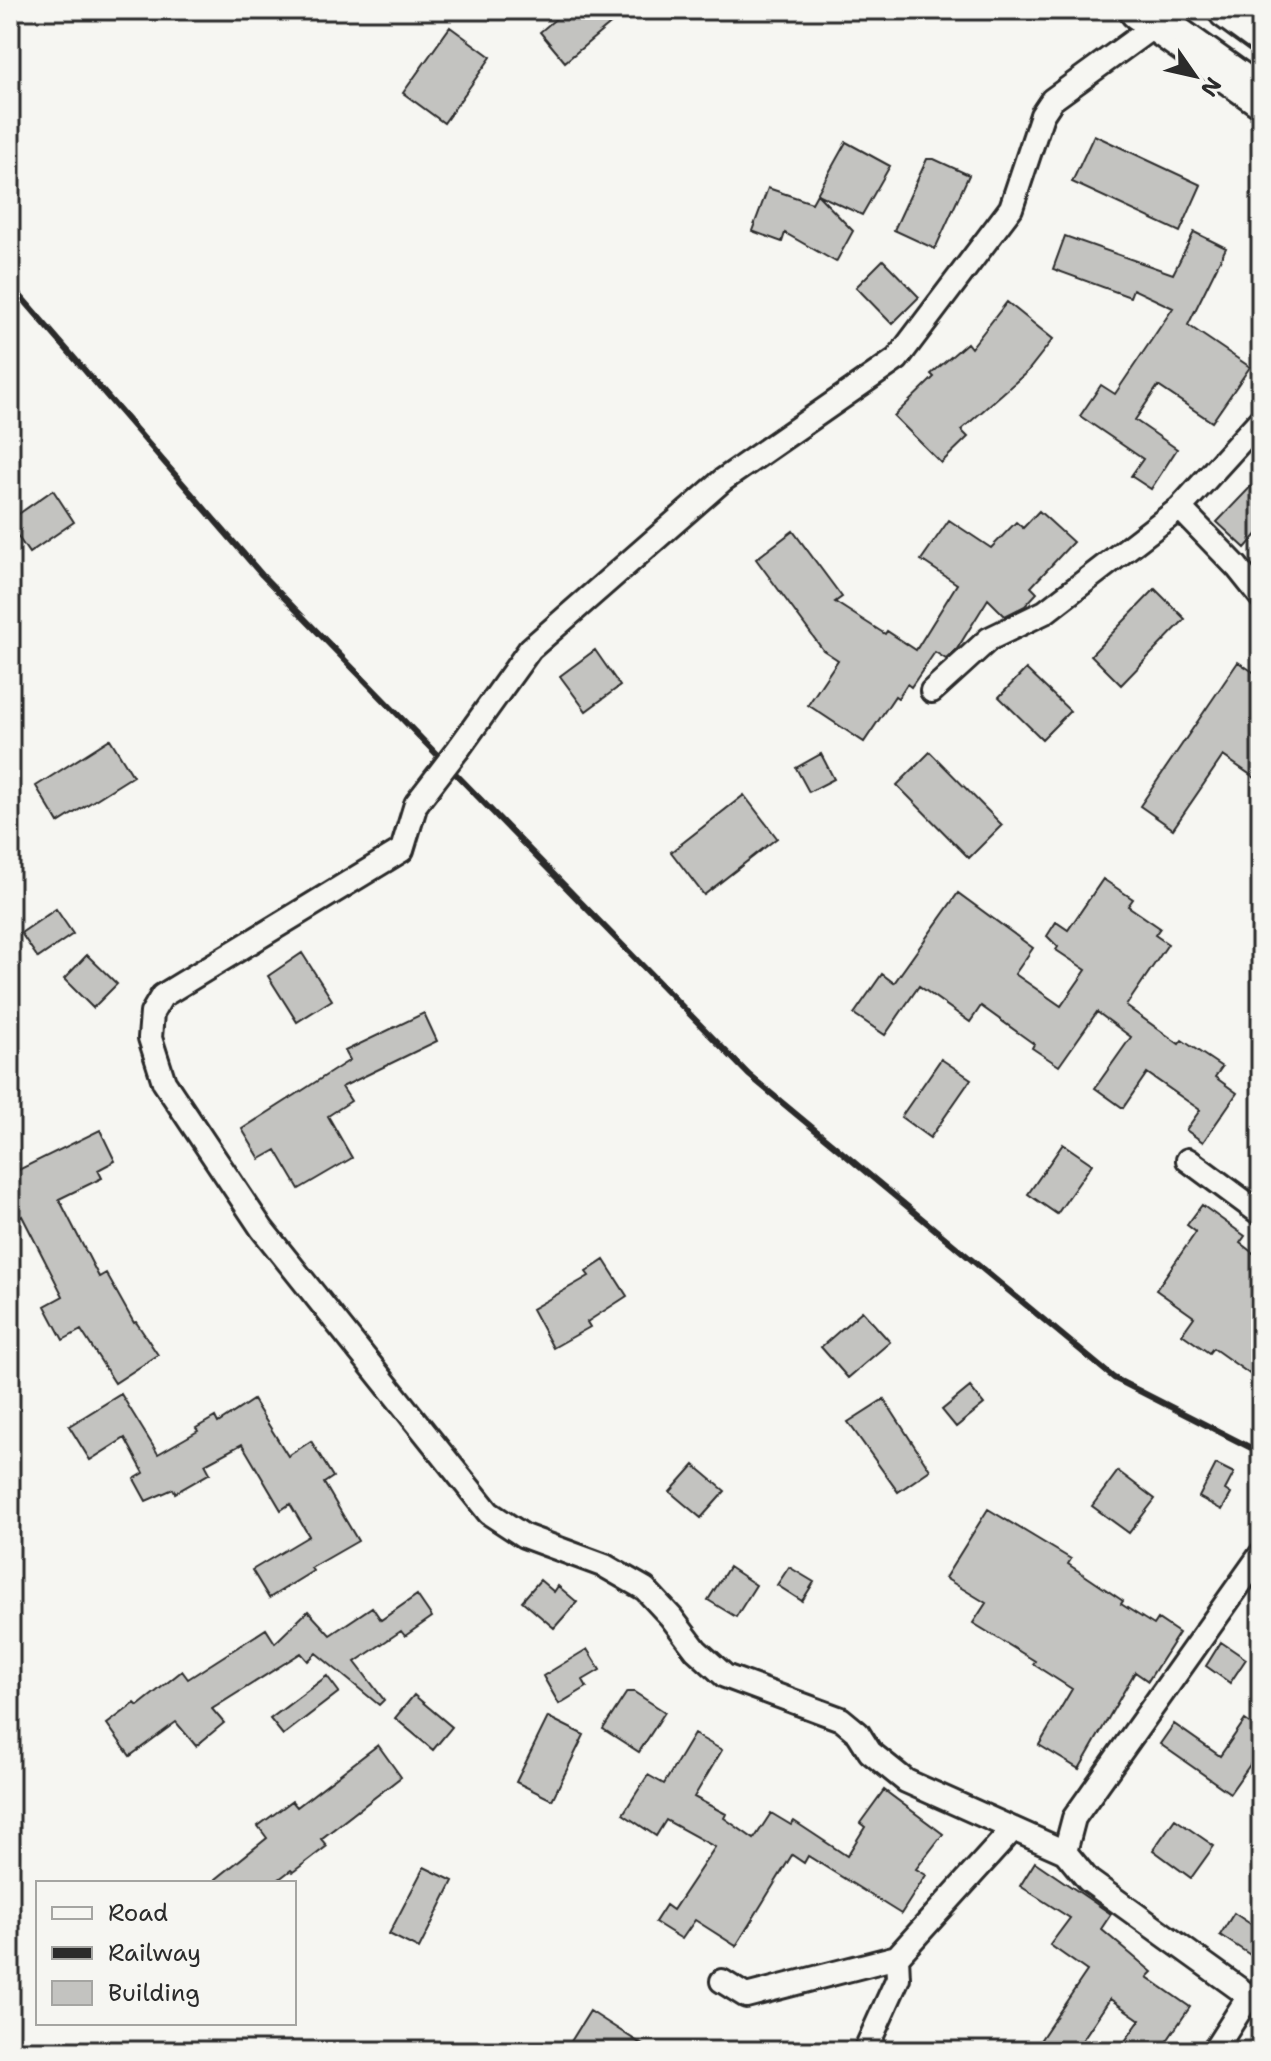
<svg xmlns="http://www.w3.org/2000/svg" width="1271" height="2061" font-family="'Shantell Sans',sans-serif">
	<style>
		.building { fill: #c3c3c0; stroke: #2b2b2b; stroke-width: 2 }
		.lines { fill: none; stroke-linecap: round; stroke-linejoin: round }
		.minor-casing { stroke: #2b2b2b; stroke-width: 28 }
		.trunk-casing { stroke: #2b2b2b; stroke-width: 44 }
		.minor { stroke: #f6f6f2; stroke-width: 22 }
		.trunk { stroke: #f6f6f2; stroke-width: 38 }
		.rail { stroke: #2b2b2b; stroke-width: 6 }
		.minor-bridge-casing { stroke: #2b2b2b; stroke-width: 28; stroke-linecap: butt }
		.minor-bridge { stroke: #f6f6f2; stroke-width: 22 }
	</style>
	<rect width="100%" height="100%" fill="#f6f6f2"/>
	<filter id="ink" filterUnits="userSpaceOnUse"><feTurbulence type="fractalNoise" baseFrequency=".0125" numOctaves="2"/><feDisplacementMap in="SourceGraphic" scale="16" xChannelSelector="R" yChannelSelector="G"/><feConvolveMatrix kernelMatrix="1 2 1 2 8 2 1 2 1" color-interpolation-filters="sRGB"/></filter>
	<g filter="url(#ink)">
		<path class="building" d="M 566,10 L 627,10 L 565,62 L 540,32 Z
			M 450,27 L 491,57 L 444,123 L 403,93 Z
			M 1094,135 L 1201,185 L 1180,232 L 1072,182 Z
			M 846,142 L 890,166 L 862,215 L 817,194 Z
			M 927,159 L 934,159 L 969,175 L 935,249 L 894,230 Z
			M 768,188 L 812,203 L 817,194 L 853,231 L 836,262 L 785,233 L 782,242 L 752,231 Z
			M 1194,232 L 1226,248 L 1188,325 L 1250,367 L 1212,422 L 1158,386 L 1135,420 L 1177,449 L 1151,489 L 1131,476 L 1143,459 L 1080,416 L 1101,385 L 1115,394 L 1173,308 L 1133,289 L 1130,297 L 1053,269 L 1065,236 L 1173,274 Z
			M 883,260 L 919,297 L 892,324 L 856,287 Z
			M 1007,302 L 1053,339 L 1027,372 L 961,430 L 968,437 L 941,463 L 894,416 L 934,377 L 931,374 L 967,343 L 971,348 Z
			M 1261,476 L 1261,530 L 1245,548 L 1217,522 Z
			M 53,490 L 74,522 L 29,553 L 10,525 L 10,520 Z
			M 1039,511 L 1073,542 L 1031,587 L 1037,593 L 1025,606 L 1005,616 L 988,599 L 957,649 L 946,659 L 935,652 L 911,687 L 907,684 L 898,698 L 895,696 L 864,742 L 808,705 L 838,660 L 823,650 L 756,559 L 793,531 L 842,597 L 835,602 L 885,634 L 887,631 L 916,650 L 957,584 L 921,560 L 949,520 L 991,548 L 1016,522 L 1023,528 Z
			M 1155,589 L 1185,619 L 1121,685 L 1091,655 Z
			M 595,650 L 620,686 L 586,711 L 560,676 Z
			M 1238,662 L 1261,677 L 1261,782 L 1223,756 L 1173,829 L 1140,806 Z
			M 1026,669 L 1070,711 L 1042,739 L 999,697 Z
			M 110,739 L 133,776 L 58,823 L 36,786 Z
			M 930,752 L 1002,825 L 969,858 L 897,785 Z
			M 821,754 L 834,779 L 809,792 L 796,768 Z
			M 744,795 L 777,838 L 704,895 L 671,852 Z
			M 1103,879 L 1133,899 L 1128,906 L 1160,928 L 1155,935 L 1168,944 L 1126,1006 L 1179,1044 L 1182,1040 L 1222,1067 L 1215,1077 L 1237,1093 L 1203,1142 L 1186,1130 L 1200,1110 L 1147,1073 L 1123,1108 L 1095,1088 L 1131,1037 L 1097,1012 L 1059,1066 L 1032,1048 L 1034,1044 L 981,1006 L 970,1022 L 919,986 L 885,1035 L 854,1014 L 882,974 L 894,983 L 958,893 L 1033,948 L 1015,974 L 1061,1006 L 1086,970 L 1056,950 L 1058,947 L 1047,936 L 1056,922 L 1068,930 Z
			M 56,909 L 73,934 L 38,958 L 21,933 Z
			M 302,953 L 332,1000 L 297,1022 L 268,976 Z
			M 87,955 L 117,984 L 93,1008 L 64,979 Z
			M 424,1013 L 437,1041 L 342,1087 L 351,1101 L 328,1116 L 352,1158 L 299,1189 L 276,1150 L 260,1159 L 242,1129 L 350,1060 L 345,1051 Z
			M 941,1059 L 971,1079 L 930,1138 L 901,1117 Z
			M 100,1130 L 115,1161 L 98,1170 L 102,1178 L 59,1199 L 99,1277 L 106,1273 L 134,1323 L 136,1322 L 158,1355 L 115,1383 L 81,1330 L 63,1340 L 45,1306 L 63,1296 L 22,1216 L 10,1223 L 10,1174 Z
			M 1063,1144 L 1092,1164 L 1057,1214 L 1028,1194 Z
			M 1202,1205 L 1245,1236 L 1240,1243 L 1261,1259 L 1261,1382 L 1213,1348 L 1209,1353 L 1182,1334 L 1194,1317 L 1156,1290 L 1196,1232 L 1187,1225 Z
			M 604,1260 L 627,1296 L 587,1322 L 590,1327 L 553,1348 L 532,1309 L 589,1276 L 586,1272 Z
			M 862,1311 L 890,1342 L 848,1378 L 821,1347 Z
			M 970,1387 L 984,1404 L 956,1427 L 942,1410 Z
			M 121,1394 L 158,1454 L 198,1431 L 196,1428 L 215,1417 L 218,1423 L 253,1400 L 288,1456 L 311,1441 L 333,1477 L 324,1483 L 358,1541 L 311,1568 L 313,1571 L 269,1598 L 252,1570 L 309,1536 L 290,1504 L 281,1510 L 242,1444 L 205,1464 L 210,1473 L 175,1493 L 173,1489 L 146,1501 L 134,1479 L 144,1473 L 125,1438 L 90,1460 L 69,1426 Z
			M 884,1399 L 930,1470 L 898,1492 L 848,1422 Z
			M 1216,1464 L 1234,1473 L 1225,1490 L 1231,1494 L 1222,1510 L 1199,1497 Z
			M 694,1465 L 725,1491 L 701,1518 L 670,1492 Z
			M 1118,1471 L 1155,1499 L 1129,1533 L 1092,1506 Z
			M 988,1509 L 1071,1559 L 1068,1564 L 1123,1601 L 1121,1604 L 1154,1625 L 1158,1619 L 1179,1633 L 1148,1681 L 1135,1672 L 1079,1769 L 1039,1745 L 1072,1689 L 1033,1664 L 1035,1661 L 973,1623 L 986,1603 L 945,1578 Z
			M 729,1567 L 756,1585 L 736,1617 L 708,1600 Z
			M 789,1567 L 814,1582 L 802,1601 L 777,1585 Z
			M 540,1580 L 554,1592 L 558,1586 L 577,1602 L 554,1628 L 522,1601 Z
			M 417,1595 L 432,1617 L 405,1636 L 401,1631 L 355,1662 L 384,1700 L 379,1705 L 316,1653 L 308,1661 L 301,1653 L 212,1709 L 224,1723 L 196,1746 L 176,1722 L 130,1756 L 107,1724 L 135,1703 L 138,1706 L 182,1671 L 188,1679 L 266,1629 L 275,1643 L 308,1611 L 330,1635 L 372,1607 L 381,1620 Z
			M 1221,1642 L 1246,1659 L 1230,1683 L 1206,1666 Z
			M 587,1649 L 600,1670 L 583,1680 L 587,1687 L 559,1704 L 543,1676 Z
			M 327,1676 L 339,1692 L 283,1735 L 270,1719 Z
			M 627,1692 L 634,1692 L 665,1712 L 639,1752 L 603,1729 Z
			M 414,1695 L 452,1727 L 433,1750 L 395,1718 Z
			M 548,1717 L 584,1735 L 552,1800 L 516,1782 Z
			M 1245,1720 L 1261,1731 L 1261,1749 L 1230,1793 L 1160,1744 L 1174,1724 L 1220,1756 Z
			M 694,1734 L 722,1750 L 694,1797 L 726,1814 L 724,1818 L 754,1839 L 771,1813 L 791,1825 L 794,1821 L 847,1856 L 865,1827 L 860,1823 L 884,1790 L 943,1834 L 916,1869 L 926,1875 L 901,1914 L 808,1856 L 804,1863 L 792,1855 L 736,1946 L 695,1920 L 682,1939 L 655,1922 L 666,1905 L 673,1910 L 715,1847 L 666,1820 L 656,1836 L 623,1814 L 648,1775 L 664,1784 Z
			M 378,1745 L 401,1777 L 321,1839 L 327,1846 L 293,1872 L 291,1870 L 274,1883 L 211,1883 L 267,1838 L 258,1826 L 292,1801 L 297,1807 Z
			M 1175,1819 L 1214,1846 L 1191,1878 L 1153,1850 Z
			M 1035,1862 L 1111,1914 L 1101,1929 L 1152,1972 L 1147,1977 L 1190,2007 L 1160,2051 L 1118,2051 L 1140,2020 L 1110,1999 L 1075,2051 L 1033,2051 L 1087,1971 L 1050,1945 L 1070,1918 L 1020,1886 Z
			M 424,1867 L 453,1881 L 419,1949 L 389,1934 Z
			M 1234,1913 L 1261,1931 L 1261,1962 L 1220,1935 Z
			M 590,2011 L 652,2051 L 565,2051 Z"/>
		<g class="lines">
			<defs>
				<path id="minor" d="M 1180,508 L 1237,567 L 1261,597
					M 932,691 L 989,639 L 1045,612 L 1180,508 L 1261,419
					M 459,748 L 530,649 L 723,480 L 897,359 L 1011,208 L 1042,115 L 1052,100 L 1158,23
					M 416,804 L 402,850 L 162,996 L 152,1013 L 150,1038 L 164,1082 L 262,1229 L 489,1513 L 524,1536 L 605,1566 L 645,1589 L 671,1617 L 696,1650 L 725,1676 L 841,1719 L 858,1733 L 870,1752 L 906,1781 L 1065,1852
					M 1188,1160 L 1261,1214
					M 722,1981 L 746,1996 L 897,1957 L 1013,1829
					M 865,2051 L 898,1978 L 897,1957
					M 1214,2051 L 1249,1996 L 1088,1880 L 1065,1852 L 1074,1818 L 1261,1554"/>
				<path id="trunk" d="M 1139,10 L 1261,97
					M 1228,10 L 1261,34"/>
			</defs>
			<use href="#minor" class="minor-casing"/>
			<use href="#trunk" class="trunk-casing"/>
			<use href="#minor" class="minor"/>
			<use href="#trunk" class="trunk"/>
			<path class="rail" d="M 10,284 L 262,575 L 749,1075 L 1114,1378 L 1261,1453"/>
			<defs>
				<path id="minor-bridge" d="M 416,804 L 459,748"/>
			</defs>
			<use href="#minor-bridge" class="minor-bridge-casing"/>
			<use href="#minor-bridge" class="minor-bridge"/>
		</g>
	</g>
	<rect width="1271" height="2061" fill="none" stroke="#f6f6f2" stroke-width="40"/>
	<rect x="20" y="20" width="1231" height="2021" fill="none" stroke="#2b2b2b" stroke-width="3" filter="url(#ink)"/>
	<rect x="36" y="1881" width="260" height="144" fill="#f6f6f2" stroke="#a5a5a2" stroke-width="2"/>
	<rect x="52" y="1907" width="40" height="12" fill="#f6f6f2" stroke="#a5a5a2" stroke-width="2"/>
	<text x="108" y="1921" font-size="24" fill="#2b2b2b">Road</text>
	<rect x="52" y="1947" width="40" height="12" fill="#2b2b2b" stroke="#a5a5a2" stroke-width="2"/>
	<text x="108" y="1961" font-size="24" fill="#2b2b2b">Railway</text>
	<rect x="52" y="1981" width="40" height="24" fill="#c3c3c0" stroke="#a5a5a2" stroke-width="2"/>
	<text x="108" y="2001" font-size="24" fill="#2b2b2b">Building</text>
	<g transform="translate(1195 76) rotate(124)" stroke="#f6f6f2" stroke-width="6" paint-order="stroke">
	<path d="M0-6L14 30L0 20L-14 30Z" fill="#2b2b2b"/>
	<text y="-12" font-size="22" font-weight="bold" text-anchor="middle" fill="#2b2b2b">N</text>
	</g>
</svg>
